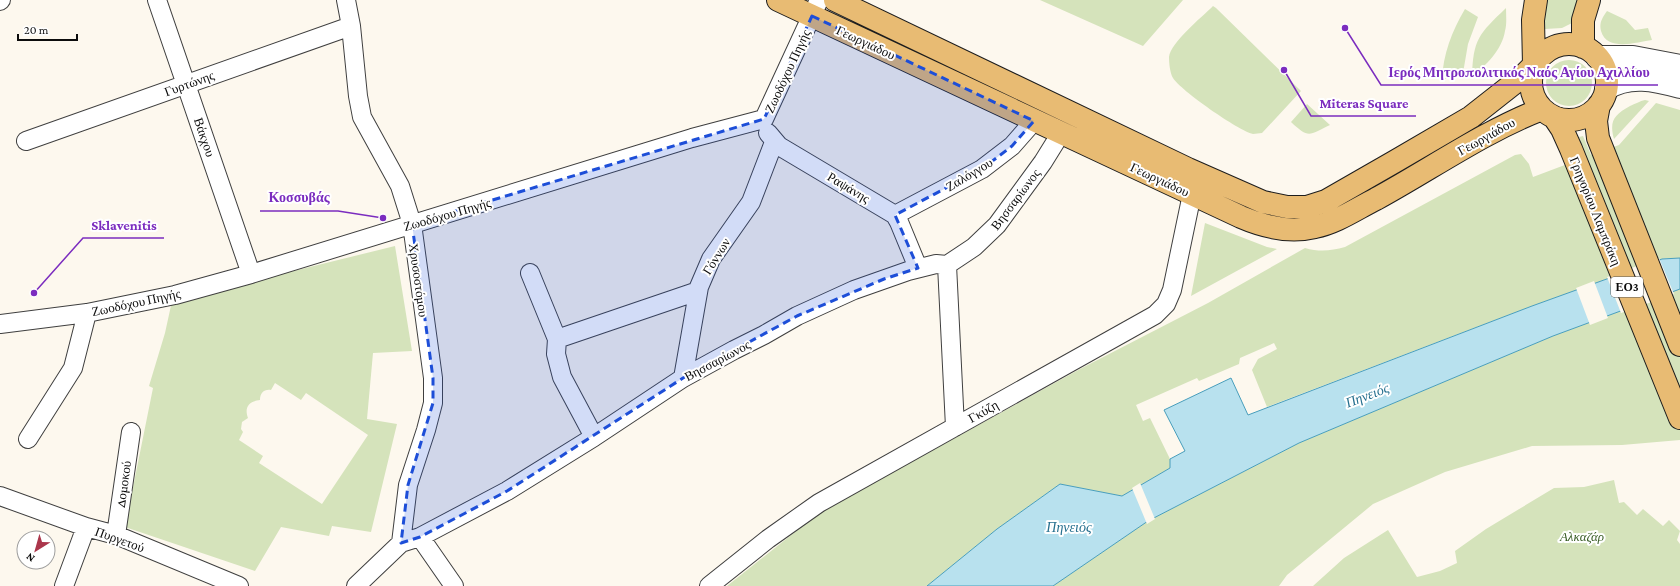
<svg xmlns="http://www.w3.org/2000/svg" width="1680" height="586" font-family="'Crimson Pro',serif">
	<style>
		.green { fill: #d5e3bb; fill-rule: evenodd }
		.water { fill: #b8e1ee; stroke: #489ebc }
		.pier { fill: #fdf8ee }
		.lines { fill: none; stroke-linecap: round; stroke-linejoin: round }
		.minor-casing { stroke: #3f3f3f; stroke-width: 20 }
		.tertiary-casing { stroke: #3f3f3f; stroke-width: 24 }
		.primary-casing { stroke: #1d1d1d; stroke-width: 24 }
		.minor { stroke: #fff; stroke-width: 18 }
		.tertiary { stroke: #fff; stroke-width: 22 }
		.primary { stroke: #e8bb73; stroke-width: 22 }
		.marked { fill: #1d4ed8; fill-opacity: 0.2; stroke: #1d4ed8; stroke-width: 3; stroke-dasharray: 8 5; stroke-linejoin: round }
		.labels { text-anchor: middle; stroke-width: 4; stroke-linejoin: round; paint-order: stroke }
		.shield { fill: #fff; stroke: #555; stroke-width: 1 }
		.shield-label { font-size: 12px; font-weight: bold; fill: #0c0c0c }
		.street-label { font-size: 13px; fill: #0c0c0c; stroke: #fff }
		.park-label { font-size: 13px; font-style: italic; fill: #385c25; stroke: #fff }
		.water-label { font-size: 14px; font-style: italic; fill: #256f8e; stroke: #fff }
		.leader { fill: none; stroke: #7b2cbf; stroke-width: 1.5 }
		.callout-dot { fill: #7b2cbf; stroke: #fff; stroke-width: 1.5 }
		.callout-label { font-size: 14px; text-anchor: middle; font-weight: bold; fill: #7b2cbf; stroke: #fff; stroke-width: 4; stroke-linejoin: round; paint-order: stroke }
	</style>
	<rect width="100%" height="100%" fill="#fdf8ee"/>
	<path class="green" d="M 1040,0 L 1183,0 L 1143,46 Z
		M 1546,0 L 1579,0 L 1572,23 L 1562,28 L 1545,29 L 1543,24 Z
		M 1213,6 L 1216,8 L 1301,91 L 1262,133 C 1259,133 1256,134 1253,134 C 1239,131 1180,90 1173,78 C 1170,73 1169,63 1169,57 C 1171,42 1201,18 1213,6 Z
		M 1506,8 C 1506,15 1507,24 1505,31 C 1502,50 1486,65 1472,77 C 1473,39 1479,34 1506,8 Z
		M 1465,9 L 1478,17 L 1468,44 L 1463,73 L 1442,80 C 1443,54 1452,31 1465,9 Z
		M 1607,11 L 1626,20 L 1635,30 L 1648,28 L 1652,40 C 1637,42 1607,52 1601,31 C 1599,23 1602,18 1607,11 Z
		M1546 83a23 23 0 1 1 46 0a23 23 0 1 1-46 0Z
		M 1645,100 L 1649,101 L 1614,139 C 1609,121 1614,115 1630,106 C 1635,104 1640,101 1645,100 Z
		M 1656,103 L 1680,110 L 1680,258 L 1662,259 L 1532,306 L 1267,407 L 1252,370 L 1258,359 L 1277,349 L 1274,343 L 1240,358 L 1239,364 L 1199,381 L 1197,378 L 1136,405 L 1143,421 L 1150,418 L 1170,459 L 1170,468 L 1122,496 L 1060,484 L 997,529 L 927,586 L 727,586 L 805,524 L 833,505 L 1080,369 L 1208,303 L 1305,248 C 1319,252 1331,251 1345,247 L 1515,155 L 1521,154 L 1529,164 L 1533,177 L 1586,157 L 1579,137 L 1583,136 L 1591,155 L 1619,145 Z
		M 1307,104 L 1330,125 C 1309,135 1309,139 1291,122 Z
		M 1205,223 L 1267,247 L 1277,249 L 1191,296 Z
		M 395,246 L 412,351 L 373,353 L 367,419 L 397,424 L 371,532 L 332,526 L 329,536 L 281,527 L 255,571 L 125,527 L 153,388 L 149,386 L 165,333 L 172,301 ZM 275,383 L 301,400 L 306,393 L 368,435 L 322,504 L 259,463 L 263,456 L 239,440 L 243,432 L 241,429 L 242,422 L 248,418 C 244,407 249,401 260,400 C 260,393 264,389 271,390 Z
		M 1680,289 L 1680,440 L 1622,445 L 1532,446 L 1445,472 L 1373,504 L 1287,575 L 1279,586 L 1053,586 L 1148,521 L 1299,443 L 1553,336 Z
		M 1614,480 L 1619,503 L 1624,502 L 1637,515 L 1643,509 L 1663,526 L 1669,520 L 1680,531 L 1677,540 L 1680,544 L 1680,586 L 1313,586 L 1344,558 L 1388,530 L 1417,577 L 1440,571 L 1457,563 L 1455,551 L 1486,529 L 1554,488 L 1584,487 Z"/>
	<path class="water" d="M 1680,258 L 1680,289 L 1553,336 L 1299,443 L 1148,521 L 1053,586 L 927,586 L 997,529 L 1060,484 L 1122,496 L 1170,468 L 1170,459 L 1185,451 L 1164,410 L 1231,378 L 1248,415 L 1532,306 L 1662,259 Z"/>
	<path class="pier" d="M 1659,258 L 1674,294 L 1621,313 L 1607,277 Z
		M 1594,281 L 1608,318 L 1590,325 L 1576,288 Z
		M 1140,483 L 1155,519 L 1147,524 L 1132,488 Z"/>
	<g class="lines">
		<defs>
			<path id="minor" d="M 157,0 L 251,274
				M 346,0 L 351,26 L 358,96 L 362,117 L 400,186 L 412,224 L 433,378 L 433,403 L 426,430 L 408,485 L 401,543
				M 0,1 L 1,0
				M 764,119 L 819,0
				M 768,133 L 779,146 L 895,215 L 899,222 L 918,268
				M 26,141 L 351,26
				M 895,215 L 982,169 L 1012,146 L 1034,121
				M 947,265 L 955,427
				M 530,273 L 557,339 L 556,354 L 562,377 L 594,437
				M 0,324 L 87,313 L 175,295 L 251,274 L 692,138 L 764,119
				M 557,339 L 698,291
				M 683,378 L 699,287 L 711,259 L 751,202 L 774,142
				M 28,439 L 73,368 L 87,313
				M 0,496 L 86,527 L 116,535 L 239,586
				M 116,535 L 131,432
				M 420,537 L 454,586
				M 64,586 L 86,527
				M 356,586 L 401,543 L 420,537 L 507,491 L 594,437 L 683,378 L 734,350 L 764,335 L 797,316 L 854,290 L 908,271 L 936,264 L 947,265 L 974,247 L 997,225 L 1043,162 L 1061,133
				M 709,586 L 768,539 L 819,503 L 1155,315 L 1166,304 L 1172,290 L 1192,194"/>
			<path id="tertiary" d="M 1597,57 L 1633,57 L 1680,66
				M 1606,89 C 1629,74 1655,80 1680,87"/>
			<path id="primary" d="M 778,0 L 1241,217 C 1264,227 1290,233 1315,227 C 1336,223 1356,209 1376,199 C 1431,169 1483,132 1542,109
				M 835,0 L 1188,169 L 1263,202 L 1287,207 L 1307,207 L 1326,201 L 1394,162 L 1471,117 L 1522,77 L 1533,66
				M1531 82a38 38 0 1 1 76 0a38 38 0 1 1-76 0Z
				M 1583,47 L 1583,20 L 1589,0
				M 1534,65 L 1533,20 L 1536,0
				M 1599,105 L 1596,121 L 1598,138 L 1680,345
				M 1554,117 L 1562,129 L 1571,149 L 1680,418"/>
		</defs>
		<use href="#minor" class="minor-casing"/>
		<use href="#tertiary" class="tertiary-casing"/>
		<use href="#primary" class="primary-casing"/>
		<use href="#minor" class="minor"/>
		<use href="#tertiary" class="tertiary"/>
		<use href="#primary" class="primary"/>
	</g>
	<path class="marked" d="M 812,16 L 1034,121 L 1012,146 L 982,169 L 895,215 L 918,268 L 884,279 L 797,316 L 683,378 L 507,491 L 420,537 L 401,543 L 408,485 L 433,403 L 433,378 L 412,224 L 764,119 Z"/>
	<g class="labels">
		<rect class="shield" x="1611" y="277" width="32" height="20" rx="3"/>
		<g class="shield-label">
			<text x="1627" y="291">ΕΟ3</text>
		</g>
		<g class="street-label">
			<text transform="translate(866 42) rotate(25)" y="5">Γεωργιάδου</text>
			<text transform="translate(787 71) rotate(-65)" y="5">Ζωοδόχου Πηγής</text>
			<text transform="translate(189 83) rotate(-20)" y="5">Γυρτώνης</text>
			<text transform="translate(1486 136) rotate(-29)" y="5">Γεωργιάδου</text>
			<text transform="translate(205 137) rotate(71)" y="5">Βάκχου</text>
			<text transform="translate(969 174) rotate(-31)" y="5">Ζαλόγγου</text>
			<text transform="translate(1160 179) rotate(25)" y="5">Γεωργιάδου</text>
			<text transform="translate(849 187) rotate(31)" y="5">Ραψάνης</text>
			<text transform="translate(1015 199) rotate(-53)" y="5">Βησσαρίωνος</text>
			<text transform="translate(1596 211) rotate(68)" y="5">Γρηγορίου Λαμπράκη</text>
			<text transform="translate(447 214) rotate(-16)" y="5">Ζωοδόχου Πηγής</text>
			<text transform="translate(716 256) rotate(-58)" y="5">Γόννων</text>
			<text transform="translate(419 280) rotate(82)" y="5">Χρυσοστόμου</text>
			<text transform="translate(136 302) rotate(-12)" y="5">Ζωοδόχου Πηγής</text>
			<text transform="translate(717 360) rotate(-28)" y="5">Βησσαρίωνος</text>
			<text transform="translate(983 411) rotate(-29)" y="5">Γκύζη</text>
			<text transform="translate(123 484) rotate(-82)" y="5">Δομοκού</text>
			<text transform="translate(120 539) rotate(20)" y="5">Πυργετού</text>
		</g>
		<g class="park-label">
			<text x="1582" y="541">Αλκαζάρ</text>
		</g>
		<g class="water-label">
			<text transform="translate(1367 395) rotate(-21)" y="5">Πηνειός</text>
			<text x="1069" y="532">Πηνειός</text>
		</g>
	</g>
	<path class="leader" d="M1345 28L1381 85H1658M1284 70L1311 116H1416M383 218L338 211H260M34 293L83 238H164"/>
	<g class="callout-dot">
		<circle cx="1345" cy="28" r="4"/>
		<circle cx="1284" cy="70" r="4"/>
		<circle cx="383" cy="218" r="4"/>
		<circle cx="34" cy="293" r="4"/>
	</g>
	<g class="callout-label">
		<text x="1519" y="77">Ιερός Μητροπολιτικός Ναός Αγίου Αχιλλίου</text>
		<text x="1364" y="108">Miteras Square</text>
		<text x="299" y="202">Κοσσυβάς</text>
		<text x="124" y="230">Sklavenitis</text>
	</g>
	<g transform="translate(36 550) rotate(217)"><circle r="19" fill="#ffffff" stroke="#9e9e9e"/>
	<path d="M0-3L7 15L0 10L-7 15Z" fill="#ab364b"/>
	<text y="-6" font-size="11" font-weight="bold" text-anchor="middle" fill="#0c0c0c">N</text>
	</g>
	<path d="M18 34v6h59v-6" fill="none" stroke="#0c0c0c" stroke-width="2"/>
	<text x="24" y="34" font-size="12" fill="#0c0c0c" stroke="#ffffff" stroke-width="3" paint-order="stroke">20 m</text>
</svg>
